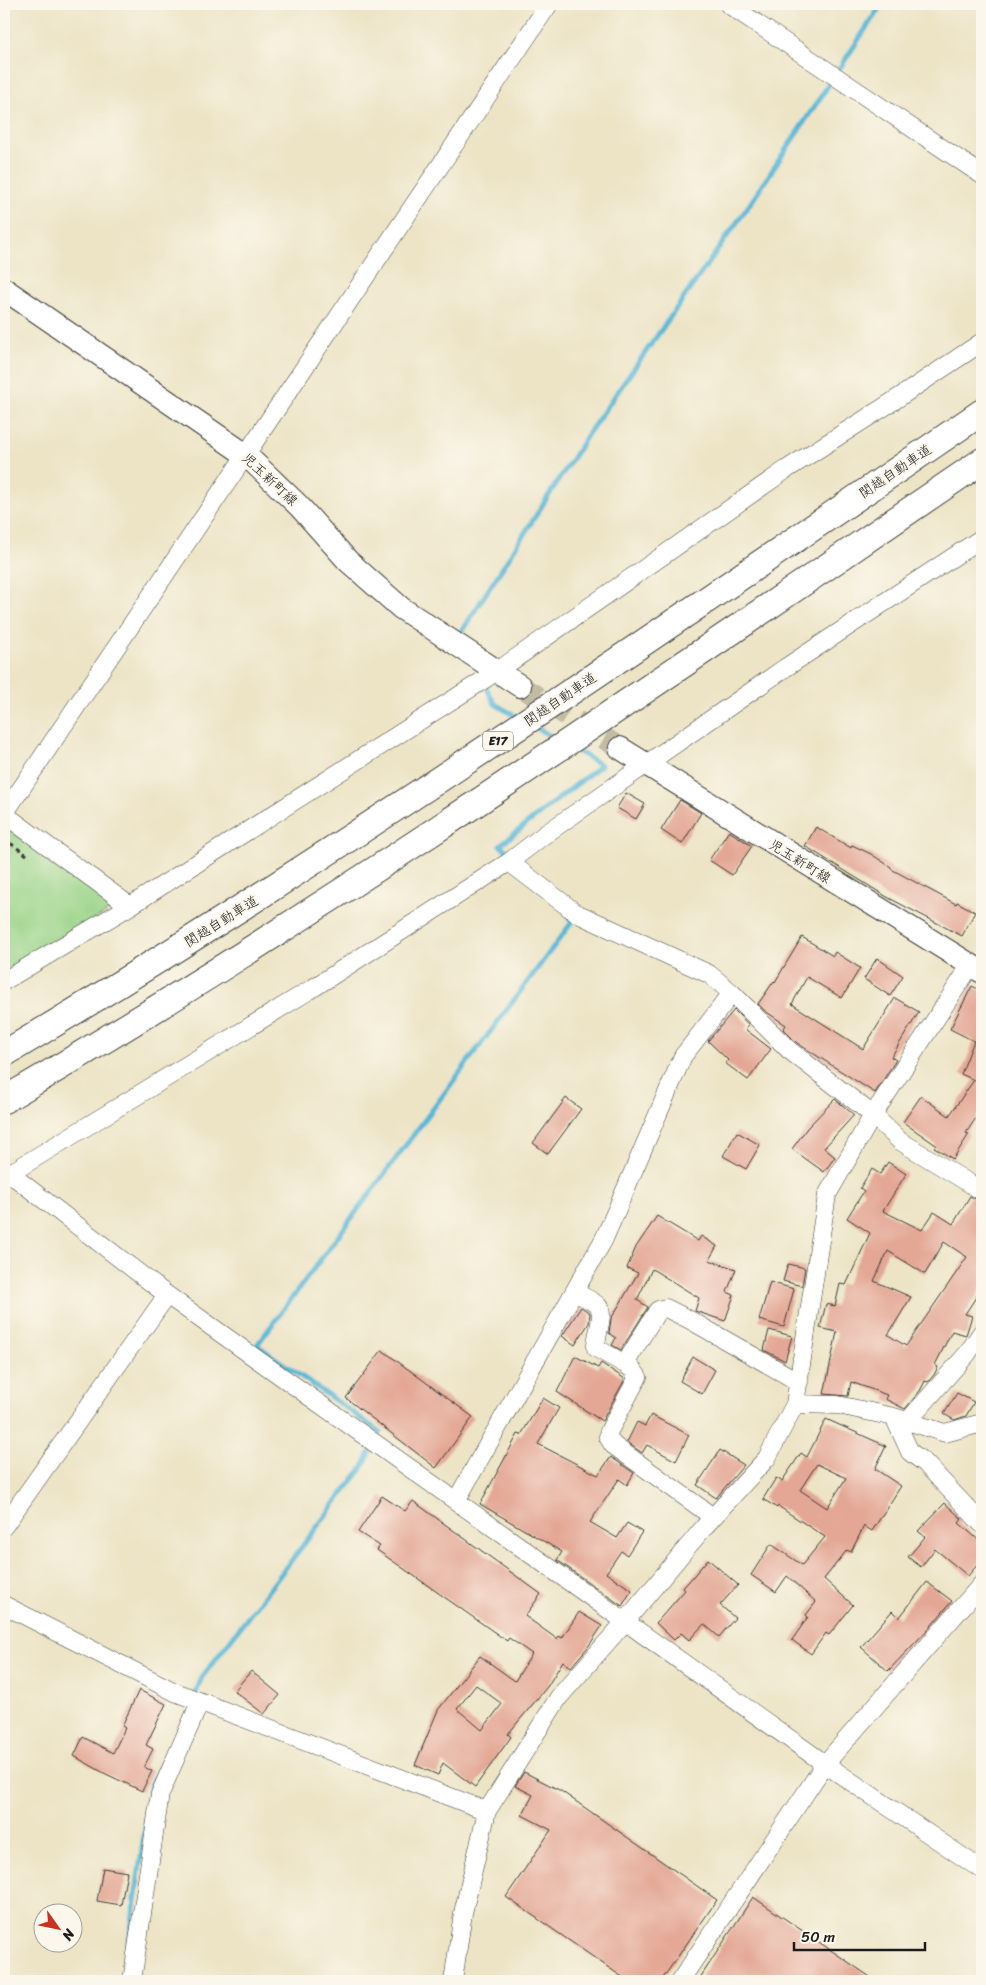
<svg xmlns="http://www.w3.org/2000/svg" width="986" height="1985" font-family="Sriracha,'Klee One',sans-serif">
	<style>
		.green { fill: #99d387; stroke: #5a7852 }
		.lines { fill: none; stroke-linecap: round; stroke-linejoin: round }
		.stream { stroke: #59b7d7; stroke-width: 5 }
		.building { fill: #e4a795; fill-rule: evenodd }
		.major-tunnel { stroke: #c3bca4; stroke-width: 22; stroke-dasharray: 22 11; stroke-linecap: butt }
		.minor-casing { stroke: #3b3a36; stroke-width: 19 }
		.major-casing { stroke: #3b3a36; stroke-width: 24 }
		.highway-casing { stroke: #3b3a36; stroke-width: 28 }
		.path { stroke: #3b3a36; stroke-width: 3; stroke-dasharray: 4 4; stroke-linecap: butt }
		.minor { stroke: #fff; stroke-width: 18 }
		.major { stroke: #fff; stroke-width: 22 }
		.highway { stroke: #fff; stroke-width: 26 }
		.labels { text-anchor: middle; stroke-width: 5; stroke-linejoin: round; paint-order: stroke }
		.shield { fill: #fbf7ec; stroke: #5f5e5a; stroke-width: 1 }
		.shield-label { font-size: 12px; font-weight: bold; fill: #1c1c1c }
		.street-label { font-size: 14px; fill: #1c1c1c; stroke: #fbf7ec }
	</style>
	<rect width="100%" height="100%" fill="#fbf7ec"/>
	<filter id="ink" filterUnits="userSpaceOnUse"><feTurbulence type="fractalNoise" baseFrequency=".02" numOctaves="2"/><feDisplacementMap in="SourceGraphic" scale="10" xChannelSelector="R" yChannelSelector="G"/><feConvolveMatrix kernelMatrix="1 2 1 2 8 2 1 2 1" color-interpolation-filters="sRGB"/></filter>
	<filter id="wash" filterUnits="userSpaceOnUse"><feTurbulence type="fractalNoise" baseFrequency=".0096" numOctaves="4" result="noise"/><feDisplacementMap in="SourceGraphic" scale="20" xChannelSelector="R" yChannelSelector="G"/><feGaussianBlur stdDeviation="1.12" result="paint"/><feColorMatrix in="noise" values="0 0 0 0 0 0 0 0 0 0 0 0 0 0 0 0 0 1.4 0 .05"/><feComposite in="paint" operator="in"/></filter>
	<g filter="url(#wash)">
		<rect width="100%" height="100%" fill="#ede4c6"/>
		<path class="green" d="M 4,827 L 118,906 L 4,971 Z"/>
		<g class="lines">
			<path class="stream" d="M 462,639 L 460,634 L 590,431 L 752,201 L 882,4
				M 484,683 L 495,704 L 519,718
				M 533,726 L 558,740
				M 512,855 L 500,845 L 601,765 L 572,748
				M 195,1695 L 202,1677 L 363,1467 L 380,1432 L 257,1345 L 572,922 L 568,915
				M 127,1958 L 151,1784 L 176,1737"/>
		</g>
		<g id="blocks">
			<path class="building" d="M 626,793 L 645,804 L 636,819 L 617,808 Z
				M 680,800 L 701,813 L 682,844 L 661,830 Z
				M 816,827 L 851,848 L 852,845 L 871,854 L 891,867 L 891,869 L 956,904 L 957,902 L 975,912 L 962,936 L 887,897 L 805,846 Z
				M 729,831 L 752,846 L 732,875 L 709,860 Z
				M 802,937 L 833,956 L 835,952 L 860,968 L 842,998 L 807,977 L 792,1004 L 863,1049 L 895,998 L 919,1012 L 891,1057 L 896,1060 L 875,1093 L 797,1043 L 783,1029 L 786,1025 L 765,1011 L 758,1004 L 774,981 L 775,982 Z
				M 877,958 L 903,976 L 890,996 L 864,979 Z
				M 972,986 L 982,991 L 982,1109 L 966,1133 L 969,1134 L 953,1159 L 934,1147 L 936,1145 L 903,1122 L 921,1096 L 949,1116 L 974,1080 L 961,1074 L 974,1041 L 950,1029 Z
				M 734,1010 L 749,1025 L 745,1029 L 771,1049 L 748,1080 L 725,1063 L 728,1060 L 708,1041 Z
				M 566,1098 L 581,1109 L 548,1154 L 533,1143 Z
				M 835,1099 L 854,1115 L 824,1148 L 835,1157 L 824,1172 L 792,1149 L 807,1128 Z
				M 737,1132 L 760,1145 L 746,1169 L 723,1156 Z
				M 888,1162 L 906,1174 L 883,1211 L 922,1230 L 934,1212 L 953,1224 L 970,1196 L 982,1202 L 982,1288 L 965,1314 L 972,1316 L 966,1335 L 952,1331 L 935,1365 L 938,1367 L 934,1375 L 928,1382 L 925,1381 L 920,1391 L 905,1409 L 885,1399 L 887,1395 L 851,1382 L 848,1396 L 824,1394 L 837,1332 L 820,1328 L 826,1304 L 835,1306 L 840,1284 L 846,1285 L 870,1233 L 847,1218 L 864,1191 L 860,1188 L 872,1169 L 880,1174 ZM 944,1242 L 967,1257 L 906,1346 L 888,1335 L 911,1297 L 874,1281 L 888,1251 L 925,1274 Z
				M 657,1216 L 698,1241 L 701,1236 L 717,1246 L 709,1260 L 736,1269 L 727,1292 L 734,1295 L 725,1321 L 695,1311 L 699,1298 L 652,1269 L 637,1300 L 648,1307 L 621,1350 L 612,1345 L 616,1338 L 609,1333 L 611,1319 L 638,1273 L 627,1268 L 636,1247 Z
				M 788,1264 L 805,1268 L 802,1286 L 783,1281 Z
				M 770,1282 L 794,1289 L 784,1327 L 759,1320 Z
				M 581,1307 L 590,1313 L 589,1323 L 575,1345 L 562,1336 Z
				M 769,1330 L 792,1336 L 785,1361 L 764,1350 Z
				M 382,1350 L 473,1417 L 436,1468 L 346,1398 Z
				M 575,1356 L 598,1368 L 601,1363 L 625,1379 L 602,1421 L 557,1392 Z
				M 693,1357 L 715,1370 L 702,1394 L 680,1381 Z
				M 957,1393 L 974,1402 L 966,1416 L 954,1420 L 944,1414 Z
				M 543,1398 L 559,1408 L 538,1444 L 598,1475 L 611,1457 L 634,1473 L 627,1485 L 619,1479 L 590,1522 L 617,1538 L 627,1523 L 642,1532 L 627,1555 L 621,1551 L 606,1573 L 632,1590 L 622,1606 L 557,1560 L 562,1552 L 480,1504 L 518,1434 L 521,1435 Z
				M 651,1415 L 689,1435 L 676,1461 L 647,1445 L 642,1453 L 627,1442 L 637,1422 L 645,1426 Z
				M 826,1419 L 886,1446 L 875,1469 L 901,1486 L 872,1531 L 864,1526 L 851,1552 L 847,1550 L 824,1579 L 853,1605 L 829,1635 L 826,1633 L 811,1654 L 792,1640 L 808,1617 L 806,1615 L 816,1602 L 787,1576 L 776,1592 L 751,1575 L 771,1544 L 802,1565 L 825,1537 L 778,1506 L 777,1508 L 763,1499 L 776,1478 L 782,1481 L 801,1453 L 807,1457 ZM 817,1464 L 846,1478 L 827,1508 L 800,1490 Z
				M 720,1450 L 744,1465 L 716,1498 L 697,1485 Z
				M 382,1496 L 405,1511 L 413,1501 L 541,1594 L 525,1616 L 557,1639 L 559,1636 L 562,1638 L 579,1612 L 602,1626 L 588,1647 L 571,1667 L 563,1661 L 547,1687 L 508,1734 L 511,1737 L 475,1787 L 443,1763 L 438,1775 L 415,1765 L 438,1710 L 480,1656 L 515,1681 L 532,1654 L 509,1638 L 507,1641 L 377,1550 L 380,1546 L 358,1532 ZM 476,1685 L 502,1704 L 482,1730 L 457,1709 Z
				M 945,1503 L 962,1519 L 959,1523 L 982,1543 L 982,1559 L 968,1576 L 935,1549 L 921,1567 L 908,1557 L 925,1537 L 918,1531 Z
				M 708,1559 L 738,1585 L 720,1605 L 735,1618 L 719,1637 L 704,1624 L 689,1640 L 681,1633 L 674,1640 L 656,1623 L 685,1590 L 683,1588 Z
				M 927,1582 L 952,1601 L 931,1626 L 888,1671 L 861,1647 L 892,1611 L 899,1618 Z
				M 251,1671 L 280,1695 L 264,1714 L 234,1691 Z
				M 139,1690 L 166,1704 L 146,1745 L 153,1749 L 144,1767 L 152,1771 L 142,1791 L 104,1773 L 74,1756 L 83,1737 L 113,1753 L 125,1728 L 122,1726 Z
				M 524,1772 L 561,1791 L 717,1900 L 661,1981 L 628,1981 L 506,1897 L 551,1830 L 522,1815 L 533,1795 L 515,1786 Z
				M 103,1868 L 127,1872 L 121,1905 L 97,1901 Z
				M 753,1897 L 876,1981 L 698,1981 Z"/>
		</g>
	</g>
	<g filter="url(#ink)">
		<use href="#blocks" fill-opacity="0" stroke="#3b3a36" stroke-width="1"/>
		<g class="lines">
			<path class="major-tunnel" d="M 520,686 L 620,748"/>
			<defs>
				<path id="minor" d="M 728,4 L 982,175
					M 4,814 L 549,4
					M 4,814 L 130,906
					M 509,862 L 576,913 L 709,974 L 732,993 L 789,1050 L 873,1115 L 900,1141 L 982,1191
					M 4,981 L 130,906 L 496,672 L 787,469 L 895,400 L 982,342
					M 4,1169 L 167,1295 L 825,1764 L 982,1870
					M 4,1177 L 313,988 L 509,862 L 544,835 L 785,668 L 982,538
					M 574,1292 C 581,1296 593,1300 598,1306 C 606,1313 595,1337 596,1348 L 625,1364
					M 795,1404 L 838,1405 L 894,1417 L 945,1433 L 982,1423
					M 894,1417 L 910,1452 L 925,1463 L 982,1524
					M 908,1421 L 967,1354 L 982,1332
					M 456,1501 L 604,1239 L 683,1056 L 732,993
					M 713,1517 L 613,1445 L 608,1437 L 609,1431 L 638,1377 L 632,1369 L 625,1364 L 658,1310 L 666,1308 L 690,1320 L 799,1382
					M 4,1526 L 167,1295
					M 4,1605 L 175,1692 L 487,1811
					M 132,1981 L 160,1794 L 200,1702
					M 453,1981 L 463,1913 L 487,1811 L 559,1697 L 624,1623 L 705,1526 L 767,1458 L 795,1404 L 827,1195 L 873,1115 L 971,965
					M 680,1981 L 825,1764 L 982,1584"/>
				<path id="major" d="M 4,289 L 246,455 L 299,506 L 348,561 L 401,608 L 520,686
					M 620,748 L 982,972"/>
				<path id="highway" d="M 4,1054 C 339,854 660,632 982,412
					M 4,1100 C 340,903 660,680 982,461"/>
			</defs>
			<use href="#minor" class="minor-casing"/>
			<use href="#major" class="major-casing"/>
			<use href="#highway" class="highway-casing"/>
			<path class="path" d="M 4,839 L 30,857"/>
			<use href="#minor" class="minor"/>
			<use href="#major" class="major"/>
			<use href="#highway" class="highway"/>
		</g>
	</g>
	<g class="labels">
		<rect class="shield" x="483" y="731.5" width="30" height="19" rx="4"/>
		<g class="shield-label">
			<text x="498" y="745">E17</text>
		</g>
		<g class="street-label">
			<text transform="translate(895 471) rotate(-34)" y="5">関越自動車道</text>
			<text transform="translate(270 479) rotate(43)" y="5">児玉新町線</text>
			<text transform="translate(560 699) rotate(-34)" y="5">関越自動車道</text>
			<text transform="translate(800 861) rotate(32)" y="5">児玉新町線</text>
			<text transform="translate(221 921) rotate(-32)" y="5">関越自動車道</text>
		</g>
	</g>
	<rect width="986" height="1985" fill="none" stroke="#fbf7ec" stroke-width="20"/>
	<g transform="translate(58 1928) rotate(123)"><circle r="24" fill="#fbf7ec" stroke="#a29f99"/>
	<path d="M0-4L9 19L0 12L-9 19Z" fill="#c8321e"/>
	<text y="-8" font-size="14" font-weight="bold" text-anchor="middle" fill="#1c1c1c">N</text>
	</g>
	<path d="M794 1942v8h131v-8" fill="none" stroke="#1c1c1c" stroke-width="2.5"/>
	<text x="801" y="1942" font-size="15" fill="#1c1c1c" stroke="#fbf7ec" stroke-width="4" paint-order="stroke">50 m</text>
</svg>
